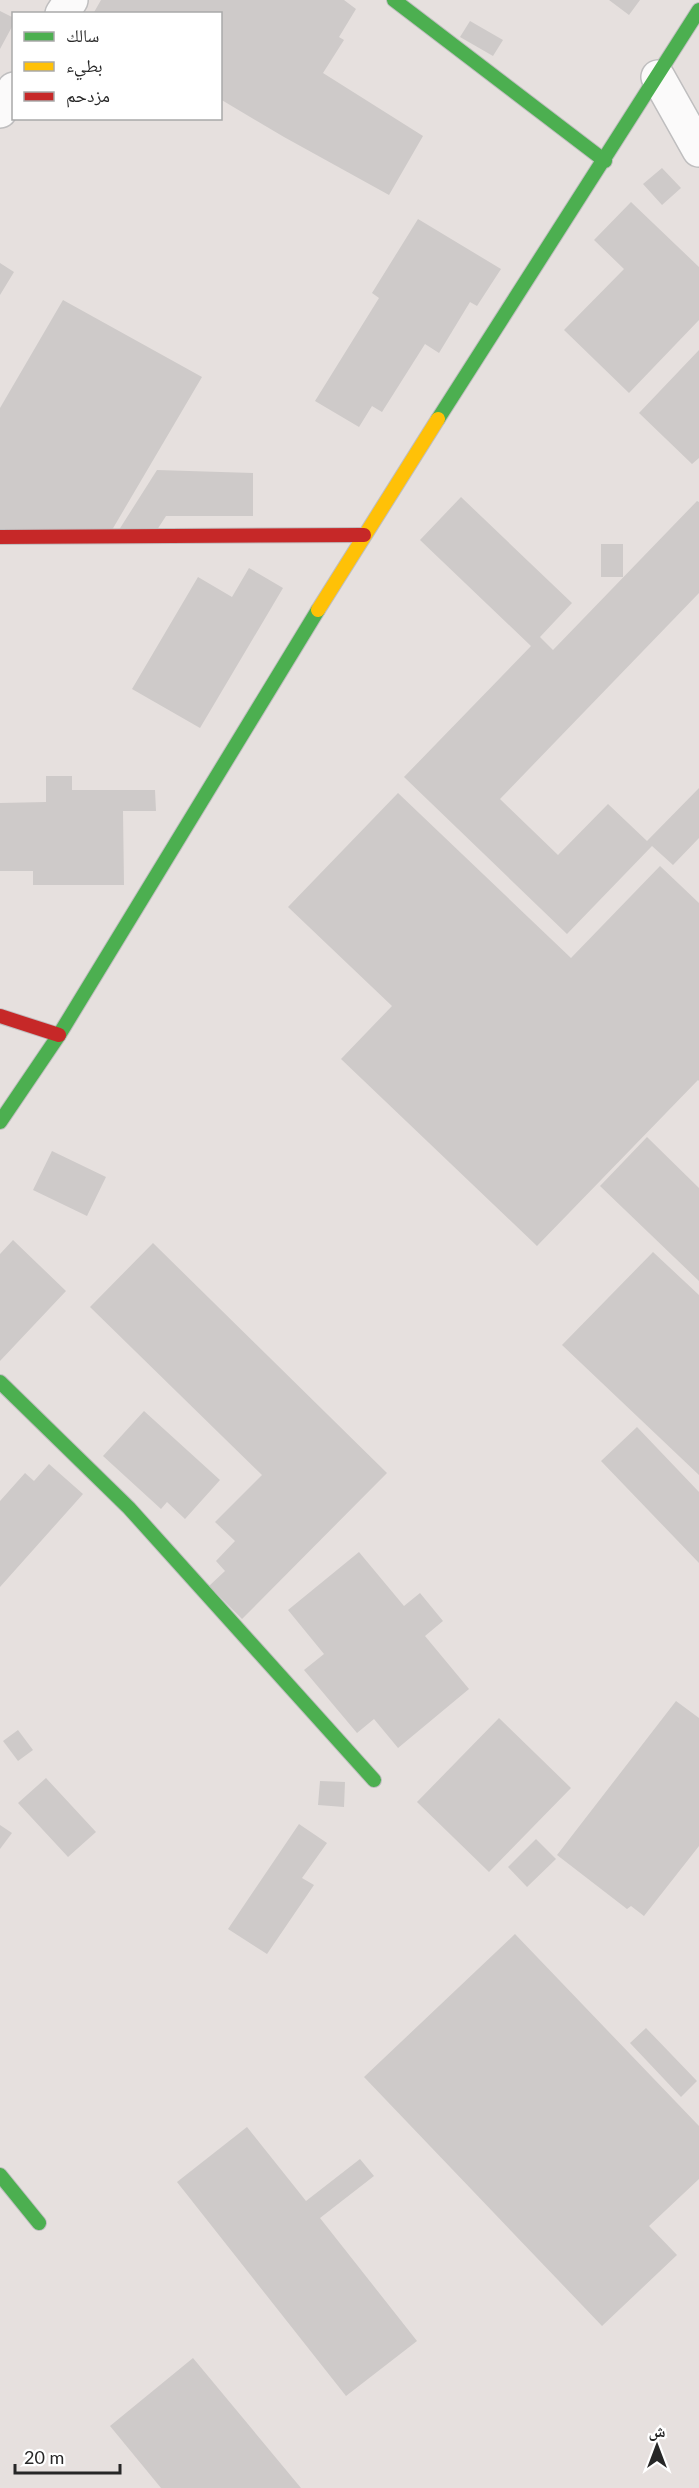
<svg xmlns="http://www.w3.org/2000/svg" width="699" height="2488" font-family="Lato,'Noto Naskh Arabic',sans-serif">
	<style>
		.building { fill: #cecac9 }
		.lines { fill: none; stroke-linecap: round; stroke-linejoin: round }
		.street-casing { stroke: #bfbebf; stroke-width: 36 }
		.fast-casing { stroke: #bfbebf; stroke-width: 16 }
		.slow-casing { stroke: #bfbebf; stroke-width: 16 }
		.jam-casing { stroke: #bfbebf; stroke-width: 16 }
		.street { stroke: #fbfafa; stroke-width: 33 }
		.fast { stroke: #4caf50; stroke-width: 14 }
		.slow { stroke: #ffc107; stroke-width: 14 }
		.jam { stroke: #c62828; stroke-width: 14 }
	</style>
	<rect width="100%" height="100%" fill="#e6e0de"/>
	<path class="building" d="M 101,0 L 344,0 L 356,9 L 339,37 L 344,40 L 323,73 L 423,136 L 389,195 L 284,137 L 220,99 L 220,14 L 93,14 Z
		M 609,0 L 640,0 L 629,15 Z
		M 0,11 L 14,18 L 14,23 L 0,49 Z
		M 470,21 L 503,40 L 493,56 L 460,37 Z
		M 662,168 L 681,188 L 662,205 L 643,184 Z
		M 631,202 L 699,267 L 699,320 L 629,393 L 564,330 L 624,269 L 594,240 Z
		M 418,219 L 501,269 L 477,306 L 470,302 L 439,353 L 425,344 L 382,412 L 372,406 L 359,427 L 315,401 L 379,298 L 372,293 Z
		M 0,263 L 14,272 L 0,295 Z
		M 63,300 L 202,377 L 112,530 L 0,531 L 0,408 Z
		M 699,350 L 699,458 L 692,464 L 639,413 Z
		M 157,470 L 253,473 L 253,516 L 166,516 L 155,533 L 117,533 Z
		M 461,497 L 572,603 L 540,637 L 553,650 L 697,501 L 699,502 L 699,593 L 500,799 L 558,855 L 608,804 L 647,841 L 699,788 L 699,838 L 673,865 L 652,846 L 567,934 L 404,777 L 531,646 L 420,540 Z
		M 601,544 L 623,544 L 623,577 L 601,577 Z
		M 249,568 L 283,588 L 200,728 L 132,689 L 198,577 L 232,597 Z
		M 46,776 L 72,776 L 72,790 L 155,790 L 156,811 L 123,811 L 124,885 L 33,885 L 33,871 L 0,871 L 0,803 L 46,802 Z
		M 398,793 L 571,958 L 660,866 L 699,903 L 699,1081 L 698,1080 L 537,1246 L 341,1059 L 392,1006 L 288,907 Z
		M 647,1137 L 699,1188 L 699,1281 L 600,1186 Z
		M 52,1151 L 106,1177 L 87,1216 L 33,1190 Z
		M 13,1240 L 66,1291 L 0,1361 L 0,1254 Z
		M 153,1243 L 387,1473 L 242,1619 L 209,1586 L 225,1571 L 216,1561 L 235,1541 L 215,1522 L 262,1475 L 90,1307 Z
		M 653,1252 L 699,1295 L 699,1475 L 562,1345 Z
		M 144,1411 L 220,1480 L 185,1519 L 167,1502 L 161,1509 L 103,1456 Z
		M 637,1427 L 699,1492 L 699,1563 L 601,1461 Z
		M 49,1464 L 83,1494 L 0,1587 L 0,1501 L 25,1473 L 34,1481 Z
		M 359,1552 L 404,1606 L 420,1593 L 443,1621 L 425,1636 L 469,1689 L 398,1748 L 374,1719 L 357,1733 L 304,1670 L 324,1654 L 288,1610 Z
		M 676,1701 L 699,1718 L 699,1846 L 644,1916 L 631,1906 L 627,1909 L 557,1855 Z
		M 499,1718 L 571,1788 L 489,1872 L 417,1802 Z
		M 18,1730 L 33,1750 L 18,1761 L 3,1741 Z
		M 46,1778 L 96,1832 L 68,1857 L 18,1803 Z
		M 320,1781 L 345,1782 L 344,1807 L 318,1805 Z
		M 299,1824 L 327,1843 L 302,1878 L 314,1885 L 267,1954 L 228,1929 Z
		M 0,1825 L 12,1833 L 0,1849 Z
		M 536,1839 L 556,1859 L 527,1887 L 508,1867 Z
		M 515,1934 L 699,2126 L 699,2179 L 649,2226 L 677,2255 L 602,2326 L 364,2077 Z
		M 646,2028 L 697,2081 L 681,2097 L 630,2043 Z
		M 247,2127 L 306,2201 L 360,2159 L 374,2176 L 320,2218 L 417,2341 L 346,2396 L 177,2182 Z
		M 193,2358 L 301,2488 L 161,2488 L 110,2426 Z"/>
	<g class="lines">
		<defs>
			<path id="street" d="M 62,14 L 71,0
				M 658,77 L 699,150
				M 0,111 L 14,89"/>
			<path id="fast" d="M 394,0 L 605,161
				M 438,419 L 699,10
				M 0,1122 L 59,1035 L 318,610
				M 0,1382 L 129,1508 L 374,1780
				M 0,2175 L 39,2223"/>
			<path id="slow" d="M 318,610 L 438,419"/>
			<path id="jam" d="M 0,537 L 364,535
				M 0,1016 L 59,1035"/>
		</defs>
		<use href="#street" class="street-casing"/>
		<use href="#fast" class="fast-casing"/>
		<use href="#slow" class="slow-casing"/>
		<use href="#jam" class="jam-casing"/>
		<use href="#street" class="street"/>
		<use href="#fast" class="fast"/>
		<use href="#slow" class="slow"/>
		<use href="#jam" class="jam"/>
	</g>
	<rect x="12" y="12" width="210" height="108" fill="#ffffff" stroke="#a9a9a9" stroke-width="1.5"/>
	<rect x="24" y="32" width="30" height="9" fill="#4caf50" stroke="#a9a9a9" stroke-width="1.5"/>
	<text x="66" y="42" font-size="18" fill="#272727">سالك</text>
	<rect x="24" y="62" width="30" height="9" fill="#ffc107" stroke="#a9a9a9" stroke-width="1.5"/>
	<text x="66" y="72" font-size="18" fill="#272727">بطيء</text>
	<rect x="24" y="92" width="30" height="9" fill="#c62828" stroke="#a9a9a9" stroke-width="1.5"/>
	<text x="66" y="102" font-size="18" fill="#272727">مزدحم</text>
	<g transform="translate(657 2446)" stroke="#ffffff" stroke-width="4.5" paint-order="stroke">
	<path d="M0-4.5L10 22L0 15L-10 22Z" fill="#272727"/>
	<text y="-9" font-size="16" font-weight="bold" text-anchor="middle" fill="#272727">ش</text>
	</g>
	<path d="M15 2464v9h105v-9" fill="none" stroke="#272727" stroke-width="3"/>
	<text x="24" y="2464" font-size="18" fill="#272727" stroke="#ffffff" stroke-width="4.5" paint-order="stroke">20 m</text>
</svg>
